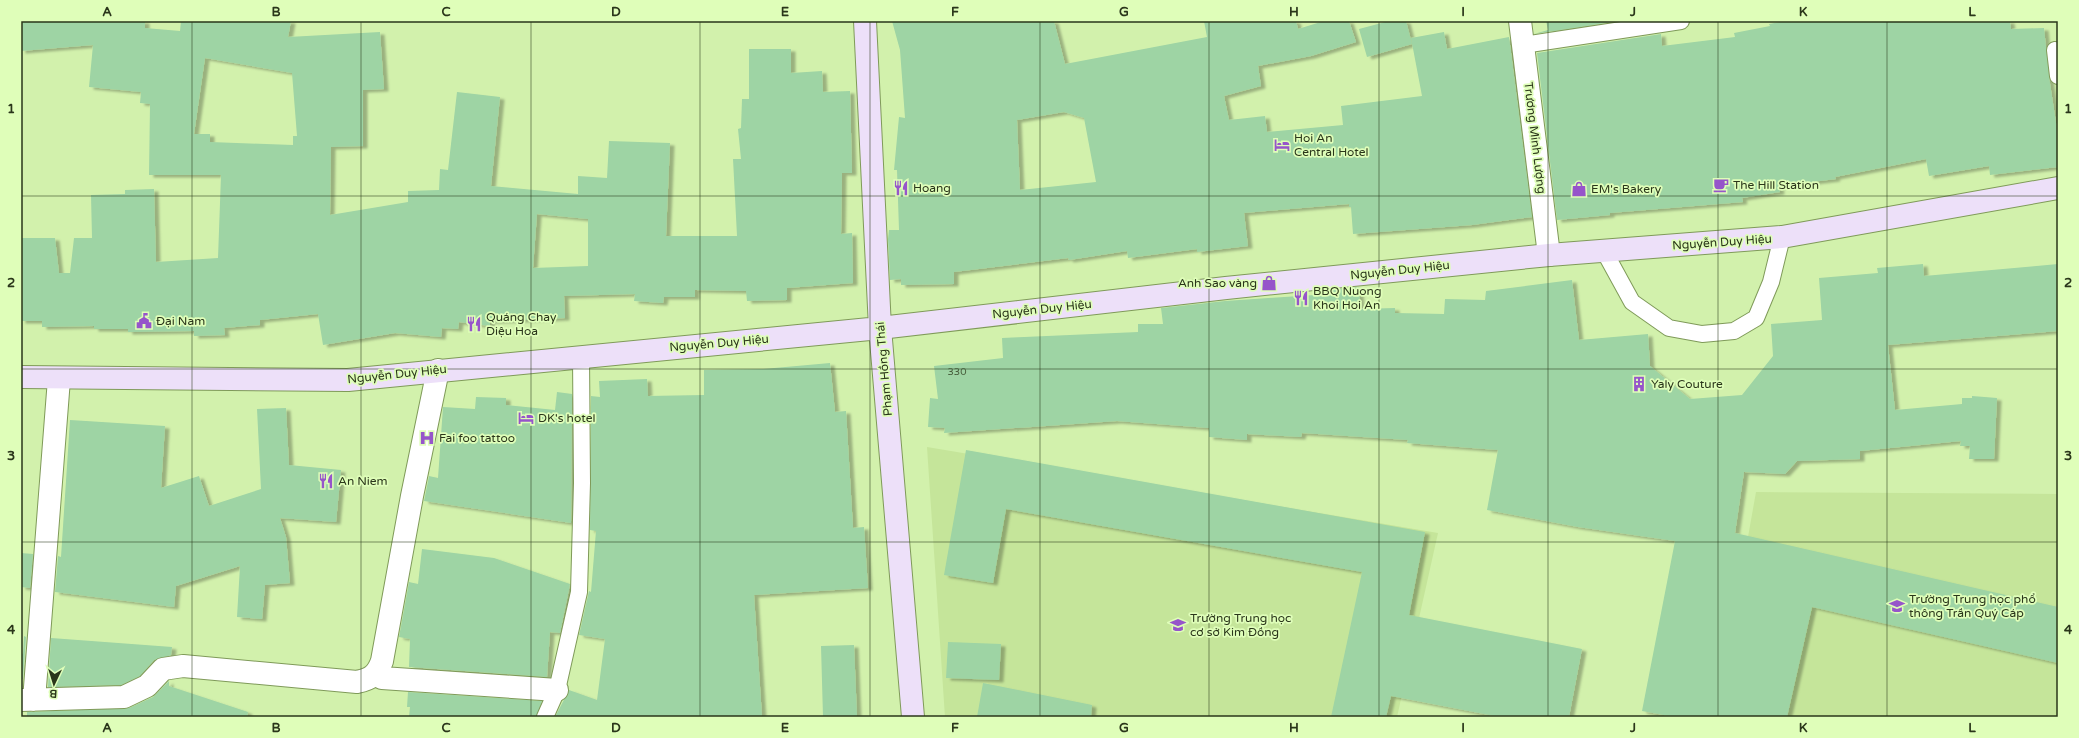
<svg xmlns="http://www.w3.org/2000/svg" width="2079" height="738" font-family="'Varela Round',sans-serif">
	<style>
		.built { fill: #c5e59a }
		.building { fill: #9ed4a4; fill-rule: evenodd; filter: url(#shadow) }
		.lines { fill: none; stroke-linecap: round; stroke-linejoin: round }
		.lane-casing { stroke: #7f9a59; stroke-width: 18 }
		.street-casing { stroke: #7f9a59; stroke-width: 24 }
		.secondary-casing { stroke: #7f9a59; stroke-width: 24 }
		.lane { stroke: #fff; stroke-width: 16 }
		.street { stroke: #fff; stroke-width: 22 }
		.secondary { stroke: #ede0f9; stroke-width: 22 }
		.grid { fill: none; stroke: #2a361a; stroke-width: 1; stroke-opacity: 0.55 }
		.labels { text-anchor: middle; stroke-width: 3.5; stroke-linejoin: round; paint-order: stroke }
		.number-label { font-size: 10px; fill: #475e3c }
		.poi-label { font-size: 12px; fill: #2a361a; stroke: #dffeb9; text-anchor: start }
		.street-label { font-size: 12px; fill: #2a361a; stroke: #dffeb9 }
		.neatline { fill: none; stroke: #2a361a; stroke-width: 1.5 }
		.grid-label { font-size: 13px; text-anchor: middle; font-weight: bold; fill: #2a361a }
	</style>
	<defs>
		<filter id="shadow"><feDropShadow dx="4.5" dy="2.5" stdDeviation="1" flood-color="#0004"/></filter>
	</defs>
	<rect width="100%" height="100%" fill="#d2f1ac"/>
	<path class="built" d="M 927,447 L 1438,533 L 1397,717 L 945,717 Z
		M 1756,492 L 2058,494 L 2058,717 L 1716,717 Z"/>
	<path class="building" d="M 21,21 L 145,21 L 145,28 L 180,31 L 181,21 L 291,21 L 288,37 L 380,32 L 384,89 L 363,90 L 363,146 L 331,147 L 330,215 L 408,202 L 408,191 L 439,190 L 440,169 L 448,170 L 457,92 L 500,97 L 491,186 L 578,194 L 578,176 L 607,178 L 609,141 L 670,143 L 666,236 L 737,236 L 733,159 L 741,159 L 738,129 L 741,128 L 742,99 L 749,99 L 749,49 L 791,49 L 791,73 L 822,71 L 823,92 L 850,91 L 852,173 L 842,173 L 841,234 L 852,233 L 853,283 L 787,288 L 787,300 L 747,301 L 746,291 L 695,290 L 695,297 L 664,297 L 663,303 L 634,301 L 635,294 L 564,296 L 565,318 L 490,321 L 490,326 L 459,322 L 458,329 L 442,328 L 441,337 L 395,333 L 323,345 L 318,314 L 260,320 L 260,325 L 224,328 L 225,335 L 194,336 L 194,331 L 128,332 L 128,329 L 94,329 L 94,326 L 42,327 L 42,321 L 21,321 L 21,238 L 55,238 L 59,273 L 70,273 L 74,238 L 92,238 L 91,195 L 125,194 L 125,190 L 154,189 L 156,262 L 218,258 L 221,175 L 149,175 L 150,104 L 140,103 L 141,92 L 89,87 L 93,45 L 21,51 ZM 205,58 L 292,73 L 297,136 L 293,136 L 293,145 L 210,142 L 210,134 L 194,134 ZM 537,214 L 588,219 L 588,266 L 533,268 Z
		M 892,21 L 1054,21 L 1065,64 L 1207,37 L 1204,21 L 1296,21 L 1298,29 L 1324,21 L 1349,21 L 1356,42 L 1311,56 L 1258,66 L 1261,86 L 1224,96 L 1229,120 L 1265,116 L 1267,132 L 1343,125 L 1341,106 L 1422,96 L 1411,38 L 1444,32 L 1447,49 L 1509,37 L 1532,217 L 1472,225 L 1353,234 L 1351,207 L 1349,207 L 1349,204 L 1244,213 L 1248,246 L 1197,252 L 1197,249 L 1128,258 L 1127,251 L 1069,260 L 1068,258 L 954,272 L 954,284 L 901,285 L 901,279 L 890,280 L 888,239 L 889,230 L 899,230 L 897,170 L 894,170 L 899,117 L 905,118 L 900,50 ZM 1064,112 L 1084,118 L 1096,182 L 1020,190 L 1017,120 Z
		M 1389,21 L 1406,21 L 1412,44 L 1367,57 L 1359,29 Z
		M 1546,21 L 1611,21 L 1612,22 L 1534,34 L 1548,30 Z
		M 1785,21 L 2010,21 L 2011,29 L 2044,28 L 2049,77 L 2058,136 L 2058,167 L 1990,175 L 1989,166 L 1929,176 L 1926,159 L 1835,177 L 1836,179 L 1779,186 L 1780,192 L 1742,198 L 1743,202 L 1610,213 L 1610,215 L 1557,220 L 1537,53 L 1661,34 L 1662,46 L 1735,37 L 1734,33 L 1770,26 L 1769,24 Z
		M 1923,264 L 1924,276 L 2058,264 L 2058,331 L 1888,345 L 1895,410 L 1962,404 L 1962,398 L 1972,398 L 1972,396 L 1997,398 L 1994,459 L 1969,459 L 1970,446 L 1960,446 L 1961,441 L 1860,451 L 1860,459 L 1797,461 L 1785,474 L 1744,472 L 1735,533 L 2058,607 L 2058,663 L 1812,607 L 1787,717 L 1675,717 L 1642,711 L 1675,541 L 1578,527 L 1487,510 L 1498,450 L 1407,443 L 1408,440 L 1302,433 L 1301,437 L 1247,434 L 1247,440 L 1209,437 L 1209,428 L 1117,421 L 944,433 L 945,428 L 928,427 L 930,398 L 938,399 L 934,366 L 1003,358 L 1002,338 L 1138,332 L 1138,324 L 1163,324 L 1161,308 L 1225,301 L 1315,295 L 1315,291 L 1359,287 L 1360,309 L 1395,308 L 1395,313 L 1444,314 L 1445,299 L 1485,300 L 1486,291 L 1572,280 L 1579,340 L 1648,334 L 1650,366 L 1690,399 L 1742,395 L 1773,356 L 1771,324 L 1822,320 L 1819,278 L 1878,273 L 1877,268 Z
		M 830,363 L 835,412 L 846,411 L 853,528 L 864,527 L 868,588 L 754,595 L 762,717 L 555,717 L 569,690 L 597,700 L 605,639 L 579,635 L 589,591 L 591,592 L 596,531 L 590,530 L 591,396 L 600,397 L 599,381 L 647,379 L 648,396 L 704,395 L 704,370 L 763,369 Z
		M 557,392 L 572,394 L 571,523 L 424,501 L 429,476 L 438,478 L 443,407 L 475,409 L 476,397 L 506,398 L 506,405 L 555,410 Z
		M 286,408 L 289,465 L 341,470 L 336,522 L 280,518 L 286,537 L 290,583 L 265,585 L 262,619 L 237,617 L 240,566 L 176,586 L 174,607 L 55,592 L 58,556 L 61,557 L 70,420 L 165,426 L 161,488 L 199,476 L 209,506 L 261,489 L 257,409 Z
		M 966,450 L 1425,532 L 1409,615 L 1582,649 L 1569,717 L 1500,717 L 1391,696 L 1386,717 L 1331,717 L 1362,572 L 1006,509 L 993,583 L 944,575 Z
		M 422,549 L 494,558 L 570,584 L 560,633 L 550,632 L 547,677 L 409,667 L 410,639 L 399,637 L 409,582 L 418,584 Z
		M 21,553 L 33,554 L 30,588 L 21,587 Z
		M 24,636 L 26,637 L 23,679 L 21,679 L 21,653 L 23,654 Z
		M 51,638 L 172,647 L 171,655 L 154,660 L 140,676 L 121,685 L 48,687 Z
		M 948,642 L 1001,644 L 999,680 L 946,678 Z
		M 854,645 L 857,717 L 823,717 L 821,646 Z
		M 169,681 L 169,686 L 248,712 L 247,717 L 27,717 L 27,712 L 129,708 L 153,697 Z
		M 983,683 L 1092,705 L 1091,717 L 977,717 Z
		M 408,692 L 542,701 L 536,717 L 409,717 L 410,707 L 407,707 Z"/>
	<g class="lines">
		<defs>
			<path id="lane" d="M 1523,45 L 1681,21
				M 2055,50 L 2058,76
				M 1604,251 L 1632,302 L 1669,328 L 1702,334 L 1734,331 L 1756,318 L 1771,282 L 1782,237
				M 545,717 L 557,690 L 579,592 L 582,483 L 581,356"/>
			<path id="street" d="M 1520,21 L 1549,255
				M 378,672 L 382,678 L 557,690
				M 21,700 L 124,697 L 147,686 L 163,669 L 183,666 L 357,682 C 371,679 377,675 382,661 L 412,496 L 438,370
				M 34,700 L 59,379"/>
			<path id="secondary" d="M 865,21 L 880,328 L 913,717
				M 21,377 L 348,380 L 880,328 L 1226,288 L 1549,255 L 1782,237 L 2058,188"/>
		</defs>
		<use href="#lane" class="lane-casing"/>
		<use href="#street" class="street-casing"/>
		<use href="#secondary" class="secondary-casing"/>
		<use href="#lane" class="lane"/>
		<use href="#street" class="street"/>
		<use href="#secondary" class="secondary"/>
	</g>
	<path class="grid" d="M 192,21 L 192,717M 361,21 L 361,717M 531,21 L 531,717M 700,21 L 700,717M 870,21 L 870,717M 1040,21 L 1040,717M 1209,21 L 1209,717M 1379,21 L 1379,717M 1548,21 L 1548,717M 1718,21 L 1718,717M 1887,21 L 1887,717M 21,196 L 2058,196M 21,369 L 2058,369M 21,542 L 2058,542"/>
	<defs>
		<symbol id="hotel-bare" viewBox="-9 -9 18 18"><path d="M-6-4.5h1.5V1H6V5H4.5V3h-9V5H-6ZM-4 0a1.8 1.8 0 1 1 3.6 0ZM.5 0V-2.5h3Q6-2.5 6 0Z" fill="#9655ca" stroke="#dffeb9" stroke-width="2.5" paint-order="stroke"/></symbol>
		<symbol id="cafe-bare" viewBox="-9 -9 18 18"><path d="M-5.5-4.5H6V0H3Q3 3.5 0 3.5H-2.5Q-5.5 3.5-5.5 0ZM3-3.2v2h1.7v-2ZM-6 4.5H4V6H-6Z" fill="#9655ca" stroke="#dffeb9" stroke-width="2.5" paint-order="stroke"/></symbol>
		<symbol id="restaurant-bare" viewBox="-9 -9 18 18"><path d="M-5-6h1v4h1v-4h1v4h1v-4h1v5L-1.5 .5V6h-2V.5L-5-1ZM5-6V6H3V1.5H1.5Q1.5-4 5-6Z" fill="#9655ca" stroke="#dffeb9" stroke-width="2.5" paint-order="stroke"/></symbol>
		<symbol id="shop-bare" viewBox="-9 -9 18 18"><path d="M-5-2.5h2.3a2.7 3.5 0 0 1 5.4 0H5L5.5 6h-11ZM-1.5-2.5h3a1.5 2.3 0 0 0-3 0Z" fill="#9655ca" stroke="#dffeb9" stroke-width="2.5" paint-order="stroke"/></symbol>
		<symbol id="civic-bare" viewBox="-9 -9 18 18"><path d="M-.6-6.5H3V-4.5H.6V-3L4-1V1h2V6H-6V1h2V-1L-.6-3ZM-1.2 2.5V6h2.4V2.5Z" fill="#9655ca" stroke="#dffeb9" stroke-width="2.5" paint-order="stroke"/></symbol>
		<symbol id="building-bare" viewBox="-9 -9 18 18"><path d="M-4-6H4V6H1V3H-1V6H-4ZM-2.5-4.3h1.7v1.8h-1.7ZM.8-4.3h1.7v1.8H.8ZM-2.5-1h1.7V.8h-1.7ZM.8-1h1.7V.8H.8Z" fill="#9655ca" stroke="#dffeb9" stroke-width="2.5" paint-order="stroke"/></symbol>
		<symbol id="hospital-bare" viewBox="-9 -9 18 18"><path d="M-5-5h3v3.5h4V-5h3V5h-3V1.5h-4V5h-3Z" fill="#9655ca" stroke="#dffeb9" stroke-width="2.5" paint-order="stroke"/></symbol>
		<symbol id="school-bare" viewBox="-9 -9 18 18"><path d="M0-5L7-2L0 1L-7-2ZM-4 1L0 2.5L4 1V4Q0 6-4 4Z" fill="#9655ca" stroke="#dffeb9" stroke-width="2.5" paint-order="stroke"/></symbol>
	</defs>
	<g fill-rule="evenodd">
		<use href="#hotel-bare" x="1271" y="134" width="22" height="22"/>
		<use href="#cafe-bare" x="1710" y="174" width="22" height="22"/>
		<use href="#restaurant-bare" x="890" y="177" width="22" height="22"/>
		<use href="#shop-bare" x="1568" y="178" width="22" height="22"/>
		<use href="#shop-bare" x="1258" y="272" width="22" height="22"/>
		<use href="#restaurant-bare" x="1290" y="287" width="22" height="22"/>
		<use href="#civic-bare" x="133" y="310" width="22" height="22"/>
		<use href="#restaurant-bare" x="463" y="313" width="22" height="22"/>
		<use href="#building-bare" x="1628" y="373" width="22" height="22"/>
		<use href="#hotel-bare" x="515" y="407" width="22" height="22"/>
		<use href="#hospital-bare" x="416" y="427" width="22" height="22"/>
		<use href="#restaurant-bare" x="315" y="470" width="22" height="22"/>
		<use href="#school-bare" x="1886" y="595" width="22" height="22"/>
		<use href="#school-bare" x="1167" y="614" width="22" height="22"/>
	</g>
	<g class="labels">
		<g class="number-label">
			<text x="957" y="375">330</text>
		</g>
		<g class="poi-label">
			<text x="1294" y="142">Hoi An<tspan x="1294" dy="14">Central Hotel</tspan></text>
			<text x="1733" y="189">The Hill Station</text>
			<text x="913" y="192">Hoang</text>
			<text x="1591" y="193">EM's Bakery</text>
			<text x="1257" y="287" text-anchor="end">Anh Sao vàng</text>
			<text x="1313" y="295">BBQ Nuong<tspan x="1313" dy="14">Khoi Hoi An</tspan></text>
			<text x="486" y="321">Quáng Chay<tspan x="486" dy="14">Diệu Hoa</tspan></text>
			<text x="156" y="325">Đại Nam</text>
			<text x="1651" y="388">Yaly Couture</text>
			<text x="538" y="422">DK's hotel</text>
			<text x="439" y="442">Fai foo tattoo</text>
			<text x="338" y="485">An Niem</text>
			<text x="1909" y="603">Trường Trung học phổ<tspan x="1909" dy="14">thông Trần Quý Cáp</tspan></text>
			<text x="1190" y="622">Trường Trung học<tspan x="1190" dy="14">cơ sở Kim Đồng</tspan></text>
		</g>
		<g class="street-label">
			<text transform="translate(1535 138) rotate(83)" y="4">Trương Minh Lượng</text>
			<text transform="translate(1722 242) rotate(-4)" y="4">Nguyễn Duy Hiệu</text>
			<text transform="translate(1400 270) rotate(-6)" y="4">Nguyễn Duy Hiệu</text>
			<text transform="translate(1042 309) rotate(-6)" y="4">Nguyễn Duy Hiệu</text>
			<text transform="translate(719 343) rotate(-5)" y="4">Nguyễn Duy Hiệu</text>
			<text transform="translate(884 369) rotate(-95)" y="4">Phạm Hồng Thái</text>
			<text transform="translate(397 374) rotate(-6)" y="4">Nguyễn Duy Hiệu</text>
		</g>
	</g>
	<rect width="2079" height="738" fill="none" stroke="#dffeb9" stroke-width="44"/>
	<g transform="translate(54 684) rotate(184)" stroke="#dffeb9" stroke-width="3" paint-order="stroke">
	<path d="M0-3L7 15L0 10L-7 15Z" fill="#2a361a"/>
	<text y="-6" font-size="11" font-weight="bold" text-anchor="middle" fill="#2a361a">B</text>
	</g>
	<rect x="22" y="22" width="2035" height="694" class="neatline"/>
	<g class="grid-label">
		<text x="107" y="16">A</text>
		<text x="276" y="16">B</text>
		<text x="446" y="16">C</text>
		<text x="616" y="16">D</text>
		<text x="785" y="16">E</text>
		<text x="955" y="16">F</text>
		<text x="1124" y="16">G</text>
		<text x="1294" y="16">H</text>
		<text x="1463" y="16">I</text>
		<text x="1633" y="16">J</text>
		<text x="1803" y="16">K</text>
		<text x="1972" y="16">L</text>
		<text x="11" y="113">1</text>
		<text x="2068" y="113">1</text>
		<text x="11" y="287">2</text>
		<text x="2068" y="287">2</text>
		<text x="11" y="460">3</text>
		<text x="2068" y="460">3</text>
		<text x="11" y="634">4</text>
		<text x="2068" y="634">4</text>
		<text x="107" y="732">A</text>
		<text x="276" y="732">B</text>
		<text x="446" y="732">C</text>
		<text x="616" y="732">D</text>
		<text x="785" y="732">E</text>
		<text x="955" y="732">F</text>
		<text x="1124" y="732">G</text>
		<text x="1294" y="732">H</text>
		<text x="1463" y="732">I</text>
		<text x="1633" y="732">J</text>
		<text x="1803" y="732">K</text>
		<text x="1972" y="732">L</text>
	</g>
</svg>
